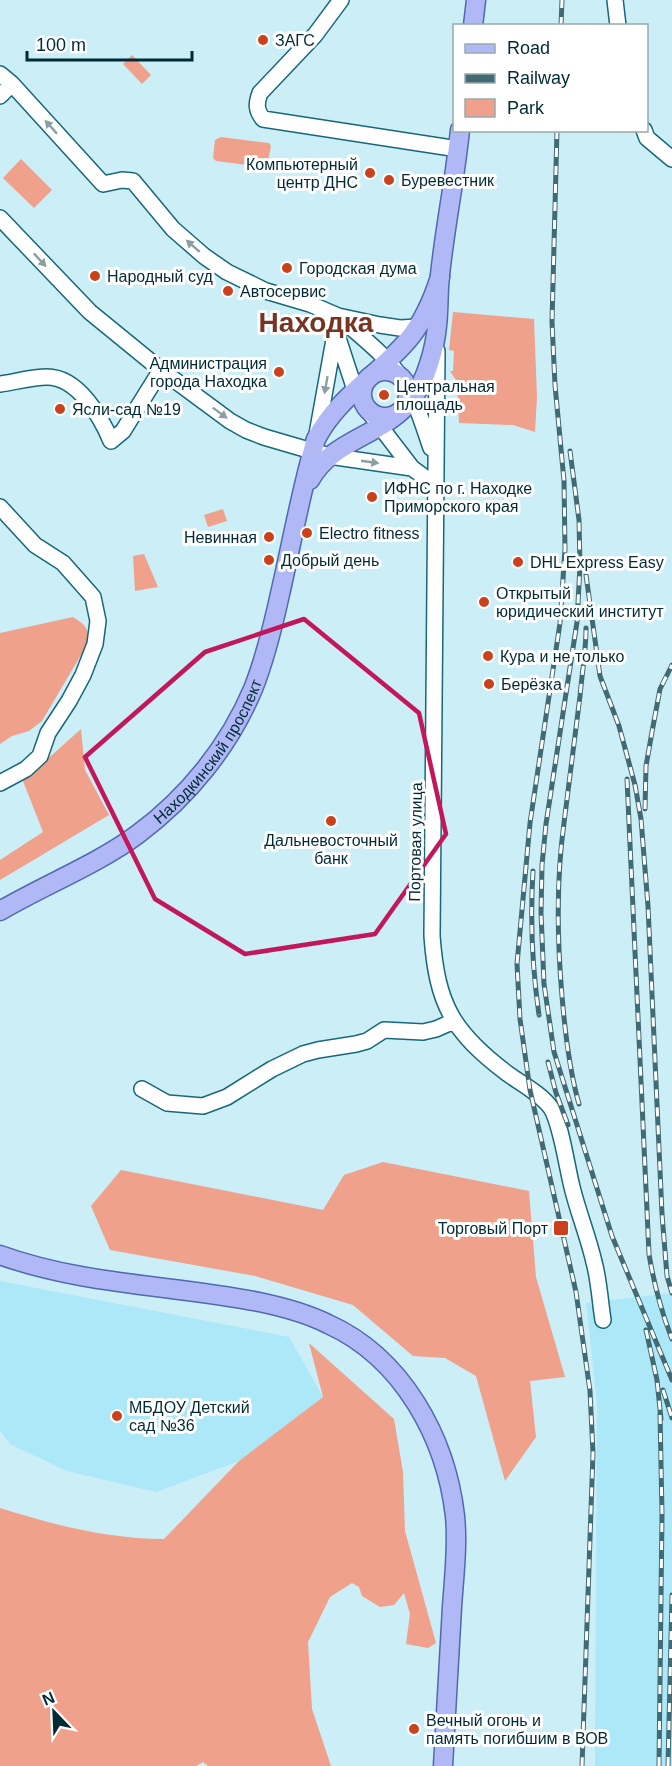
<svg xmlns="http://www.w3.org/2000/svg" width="672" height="1766" font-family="Arial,sans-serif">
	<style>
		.built { fill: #ace8f8 }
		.green { fill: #efa18c }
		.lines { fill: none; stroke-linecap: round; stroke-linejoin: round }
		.minor-casing { stroke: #176879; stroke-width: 18 }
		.major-casing { stroke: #5169ae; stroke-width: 21 }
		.minor { stroke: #fff; stroke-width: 15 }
		.major { stroke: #b0b9f5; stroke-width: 18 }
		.rail-casing { stroke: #416a73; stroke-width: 5 }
		.rail { stroke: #fff; stroke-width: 3; stroke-dasharray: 9; stroke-linecap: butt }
		.oneway { fill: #8ca0a4 }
		.marked { fill: none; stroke: #c2185b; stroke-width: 4.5; stroke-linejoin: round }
		.poi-dot { fill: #ca411b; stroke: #fff; stroke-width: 2 }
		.labels { text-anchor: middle; stroke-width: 6; stroke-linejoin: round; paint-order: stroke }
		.poi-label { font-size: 16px; fill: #002b35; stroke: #fff; text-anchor: start }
		.street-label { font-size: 16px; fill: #002b35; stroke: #fff }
		.town-label { font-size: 28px; font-weight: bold; fill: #783423; stroke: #fff }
	</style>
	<rect width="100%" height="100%" fill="#cbeef7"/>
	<path class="built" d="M 0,1281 L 289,1337 L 323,1397 L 239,1461 L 156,1492 L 67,1471 L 10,1444 L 0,1430 Z
		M 672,1293 L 672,1766 L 595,1766 L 597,1402 L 586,1303 Z"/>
	<path class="green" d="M 132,55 L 151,75 L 142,84 L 123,64 Z
		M 221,137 L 269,143 L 271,146 L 267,166 L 265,167 L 216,161 L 213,158 L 215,140 Z
		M 21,159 L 52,190 L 34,208 L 3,178 Z
		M 453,312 L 534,319 L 537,397 L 535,432 L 513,425 L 459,423 L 457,382 L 450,371 L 453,371 L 454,351 L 449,350 Z
		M 223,509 L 227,521 L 208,527 L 204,515 Z
		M 144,554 L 158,587 L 135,591 L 133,556 Z
		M 73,617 C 85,625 89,627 88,643 L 42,721 L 29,731 L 12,736 L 0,744 L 0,633 Z
		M 81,729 L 85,770 L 109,815 L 0,880 L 0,860 L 43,832 L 23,781 Z
		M 383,1162 L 529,1191 L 536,1277 L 565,1377 L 530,1381 L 536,1437 L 505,1481 L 476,1376 L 445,1358 L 413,1356 L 353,1305 L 255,1276 L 110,1250 L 91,1206 L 121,1170 L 323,1210 L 344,1175 Z
		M 309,1343 L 394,1419 L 403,1472 L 405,1531 L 436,1643 L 428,1648 L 406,1644 L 410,1614 L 404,1593 L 394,1605 L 380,1607 L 362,1596 L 359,1587 L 352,1583 L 330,1597 L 308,1642 L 312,1709 L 331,1766 L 208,1766 L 203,1762 L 196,1766 L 0,1766 L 0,1508 C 54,1525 108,1539 164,1539 L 239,1461 L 323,1397 Z"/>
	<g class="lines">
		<defs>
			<path id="minor" d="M 341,0 L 315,35 L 260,93 C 256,104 256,110 263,119 L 458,149
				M 615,0 L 618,26
				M 0,74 L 12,84 L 103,184 L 122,180 L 133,181 L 173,229 L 204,256 L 227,272 L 266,291 L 310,304 L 338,316 L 380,325 L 400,328 L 418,327
				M 0,96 L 12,84
				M 644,130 L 647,138 L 672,159
				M 0,218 L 90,312 L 161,370 L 230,421 L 246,430 L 264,437 L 329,456 L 412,468
				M 338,316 C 360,336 386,355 402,379 C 416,400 423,425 431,448
				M 336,332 L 355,390 L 366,408 L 412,468 L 435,485
				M 437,351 L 432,936 C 437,1004 452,1032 508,1074 C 522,1084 541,1094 551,1108 C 561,1123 567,1168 572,1187 C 578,1212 588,1236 594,1262 C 599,1280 600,1301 603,1320
				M 0,384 C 15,382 32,377 47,377 C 78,377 101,417 111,441 L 123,431 L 161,370
				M 317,434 L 335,334
				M 0,507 L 35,545 L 63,563 L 93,597 L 98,621 L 95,644 L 83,675 L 69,701 L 48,733 L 40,756 L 26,769 L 0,783
				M 142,1089 L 167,1103 L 203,1106 L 227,1097 L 272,1069 L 303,1054 L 318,1050 L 356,1044 L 367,1041 L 384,1030 L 423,1032 L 436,1029 L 454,1021"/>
			<g id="major">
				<path d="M 473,26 L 476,0"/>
				<circle cx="385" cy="394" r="23"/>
				<path d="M 310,480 C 333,438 385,436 412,399 C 426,381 435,348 437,326 C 439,309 438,292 440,275 C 445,227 455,179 460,130"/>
				<path id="s1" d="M 0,911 C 44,885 98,864 138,834 C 188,797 229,746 253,689 C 265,659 273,626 280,594 C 292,542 301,490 316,439 C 337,398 379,374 408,340 C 424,321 433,299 440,277"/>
				<path d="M 0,1255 C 83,1285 173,1285 259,1302 C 283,1307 306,1313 328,1324 C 403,1358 446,1438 455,1516 C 458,1546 454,1577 452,1607 C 449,1660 446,1713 443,1766"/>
			</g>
		</defs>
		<use href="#minor" class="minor-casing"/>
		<use href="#major" class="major-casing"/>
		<use href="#minor" class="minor"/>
		<use href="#major" class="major"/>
		<defs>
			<path id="rail" d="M 561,26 L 562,0
				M 557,130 L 552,322 L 555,385 L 564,481 L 565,549 L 560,623 L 530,823 L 517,964 L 520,1019 L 530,1090 L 576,1292 L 590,1391 L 593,1453 L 582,1766
				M 570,451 L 579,520 L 580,566 L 577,622 L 546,824 L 542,865 L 541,913 L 544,984 L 554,1052 L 612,1236 L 672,1380
				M 586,575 L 600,676 L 619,726 L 635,785 L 641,819 L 648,906 L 662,1214 L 667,1276 L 672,1293
				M 627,779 L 649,1254 C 654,1284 661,1311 672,1339
				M 645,809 L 646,766 L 652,732 L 660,689 L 672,665
				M 533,871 C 530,920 532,966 539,1015
				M 548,1062 L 556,1093 L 568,1125
				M 579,1104 C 569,1069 565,1032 562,996 C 557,938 556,881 564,823 C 569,781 575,738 580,696 C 582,673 586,651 586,628
				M 646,1330 L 657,1380 L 661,1419
				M 663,1390 L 672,1418
				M 659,1766 L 662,1514 L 660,1413
				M 668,1766 L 672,1595"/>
		</defs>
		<use href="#rail" class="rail-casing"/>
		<use href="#rail" class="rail"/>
	</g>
	<defs><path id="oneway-solid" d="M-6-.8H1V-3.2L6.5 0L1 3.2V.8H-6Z" transform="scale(1.5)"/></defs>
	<g class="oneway">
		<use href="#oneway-solid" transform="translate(51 127) rotate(-132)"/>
		<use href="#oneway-solid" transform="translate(193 246) rotate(-139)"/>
		<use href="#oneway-solid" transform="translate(40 260) rotate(47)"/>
		<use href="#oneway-solid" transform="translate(326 385) rotate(100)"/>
		<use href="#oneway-solid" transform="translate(220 413) rotate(37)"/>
		<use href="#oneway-solid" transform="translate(370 462) rotate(8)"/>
	</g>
	<path class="marked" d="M 304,619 L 419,713 L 446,834 L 375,934 L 245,954 L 155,899 L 85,757 L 205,652 Z"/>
	<g class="poi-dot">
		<circle cx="263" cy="40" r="6"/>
		<circle cx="370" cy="173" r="6"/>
		<circle cx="389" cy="180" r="6"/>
		<circle cx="287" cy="268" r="6"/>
		<circle cx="95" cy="276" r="6"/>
		<circle cx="228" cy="291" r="6"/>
		<circle cx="279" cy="372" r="6"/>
		<circle cx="384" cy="395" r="6"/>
		<circle cx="60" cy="409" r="6"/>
		<circle cx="372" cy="497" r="6"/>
		<circle cx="307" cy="533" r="6"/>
		<circle cx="269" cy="537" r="6"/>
		<circle cx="269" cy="560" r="6"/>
		<circle cx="518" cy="562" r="6"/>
		<circle cx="484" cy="602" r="6"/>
		<circle cx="488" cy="656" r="6"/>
		<circle cx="489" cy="684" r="6"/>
		<circle cx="331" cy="821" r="6"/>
		<rect x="553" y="1220" width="16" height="16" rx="3"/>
		<circle cx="117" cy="1416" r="6"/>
		<circle cx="414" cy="1729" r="6"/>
	</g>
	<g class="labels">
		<g class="poi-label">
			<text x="275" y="46">ЗАГС</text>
			<text x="358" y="170" text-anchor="end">Компьютерный<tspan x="358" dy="18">центр ДНС</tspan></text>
			<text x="401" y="186">Буревестник</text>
			<text x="299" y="274">Городская дума</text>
			<text x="107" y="282">Народный суд</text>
			<text x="240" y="297">Автосервис</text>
			<text x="267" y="369" text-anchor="end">Администрация<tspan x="267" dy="18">города Находка</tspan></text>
			<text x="396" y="392">Центральная<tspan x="396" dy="18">площадь</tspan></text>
			<text x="72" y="415">Ясли-сад №19</text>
			<text x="384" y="494">ИФНС по г. Находке<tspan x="384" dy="18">Приморского края</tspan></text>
			<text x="319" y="539">Electro fitness</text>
			<text x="257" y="543" text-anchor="end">Невинная</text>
			<text x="281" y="566">Добрый день</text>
			<text x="530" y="568">DHL Express Easy</text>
			<text x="496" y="599">Открытый<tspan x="496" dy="18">юридический институт</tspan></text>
			<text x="500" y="662">Кура и не только</text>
			<text x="501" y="690">Берёзка</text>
			<text x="331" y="846" text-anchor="middle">Дальневосточный<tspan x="331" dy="18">банк</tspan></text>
			<text x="548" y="1234" text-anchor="end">Торговый Порт</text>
			<text x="129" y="1413">МБДОУ Детский<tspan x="129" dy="18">сад №36</tspan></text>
			<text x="426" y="1726">Вечный огонь и<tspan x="426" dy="18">память погибшим в ВОВ</tspan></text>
		</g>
		<g class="street-label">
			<text dy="6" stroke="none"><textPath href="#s1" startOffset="268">Находкинский проспект</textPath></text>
			<text transform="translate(415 842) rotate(-89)" y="6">Портовая улица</text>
		</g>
		<g class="town-label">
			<text x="316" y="332">Находка</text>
		</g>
	</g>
	<rect x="453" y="24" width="195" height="108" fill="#ffffff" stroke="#99aaae" stroke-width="1.5"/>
	<rect x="465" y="44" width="30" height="9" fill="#b0b9f5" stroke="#99aaae" stroke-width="1.5"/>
	<text x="507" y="54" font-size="18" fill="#002b35">Road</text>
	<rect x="465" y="74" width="30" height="9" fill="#416a73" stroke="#99aaae" stroke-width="1.5"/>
	<text x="507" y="84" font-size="18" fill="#002b35">Railway</text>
	<rect x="465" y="99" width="30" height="18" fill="#efa18c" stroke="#99aaae" stroke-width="1.5"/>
	<text x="507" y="114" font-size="18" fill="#002b35">Park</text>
	<g transform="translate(54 1712) rotate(337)" stroke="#ffffff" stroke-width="4.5" paint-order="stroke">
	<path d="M0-4.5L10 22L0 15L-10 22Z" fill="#002b35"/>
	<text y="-9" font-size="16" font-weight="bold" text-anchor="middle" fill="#002b35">N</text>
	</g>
	<path d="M27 51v9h165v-9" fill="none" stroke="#002b35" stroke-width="3"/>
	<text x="36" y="51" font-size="18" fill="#002b35" stroke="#ffffff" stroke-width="4.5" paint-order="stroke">100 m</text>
</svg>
